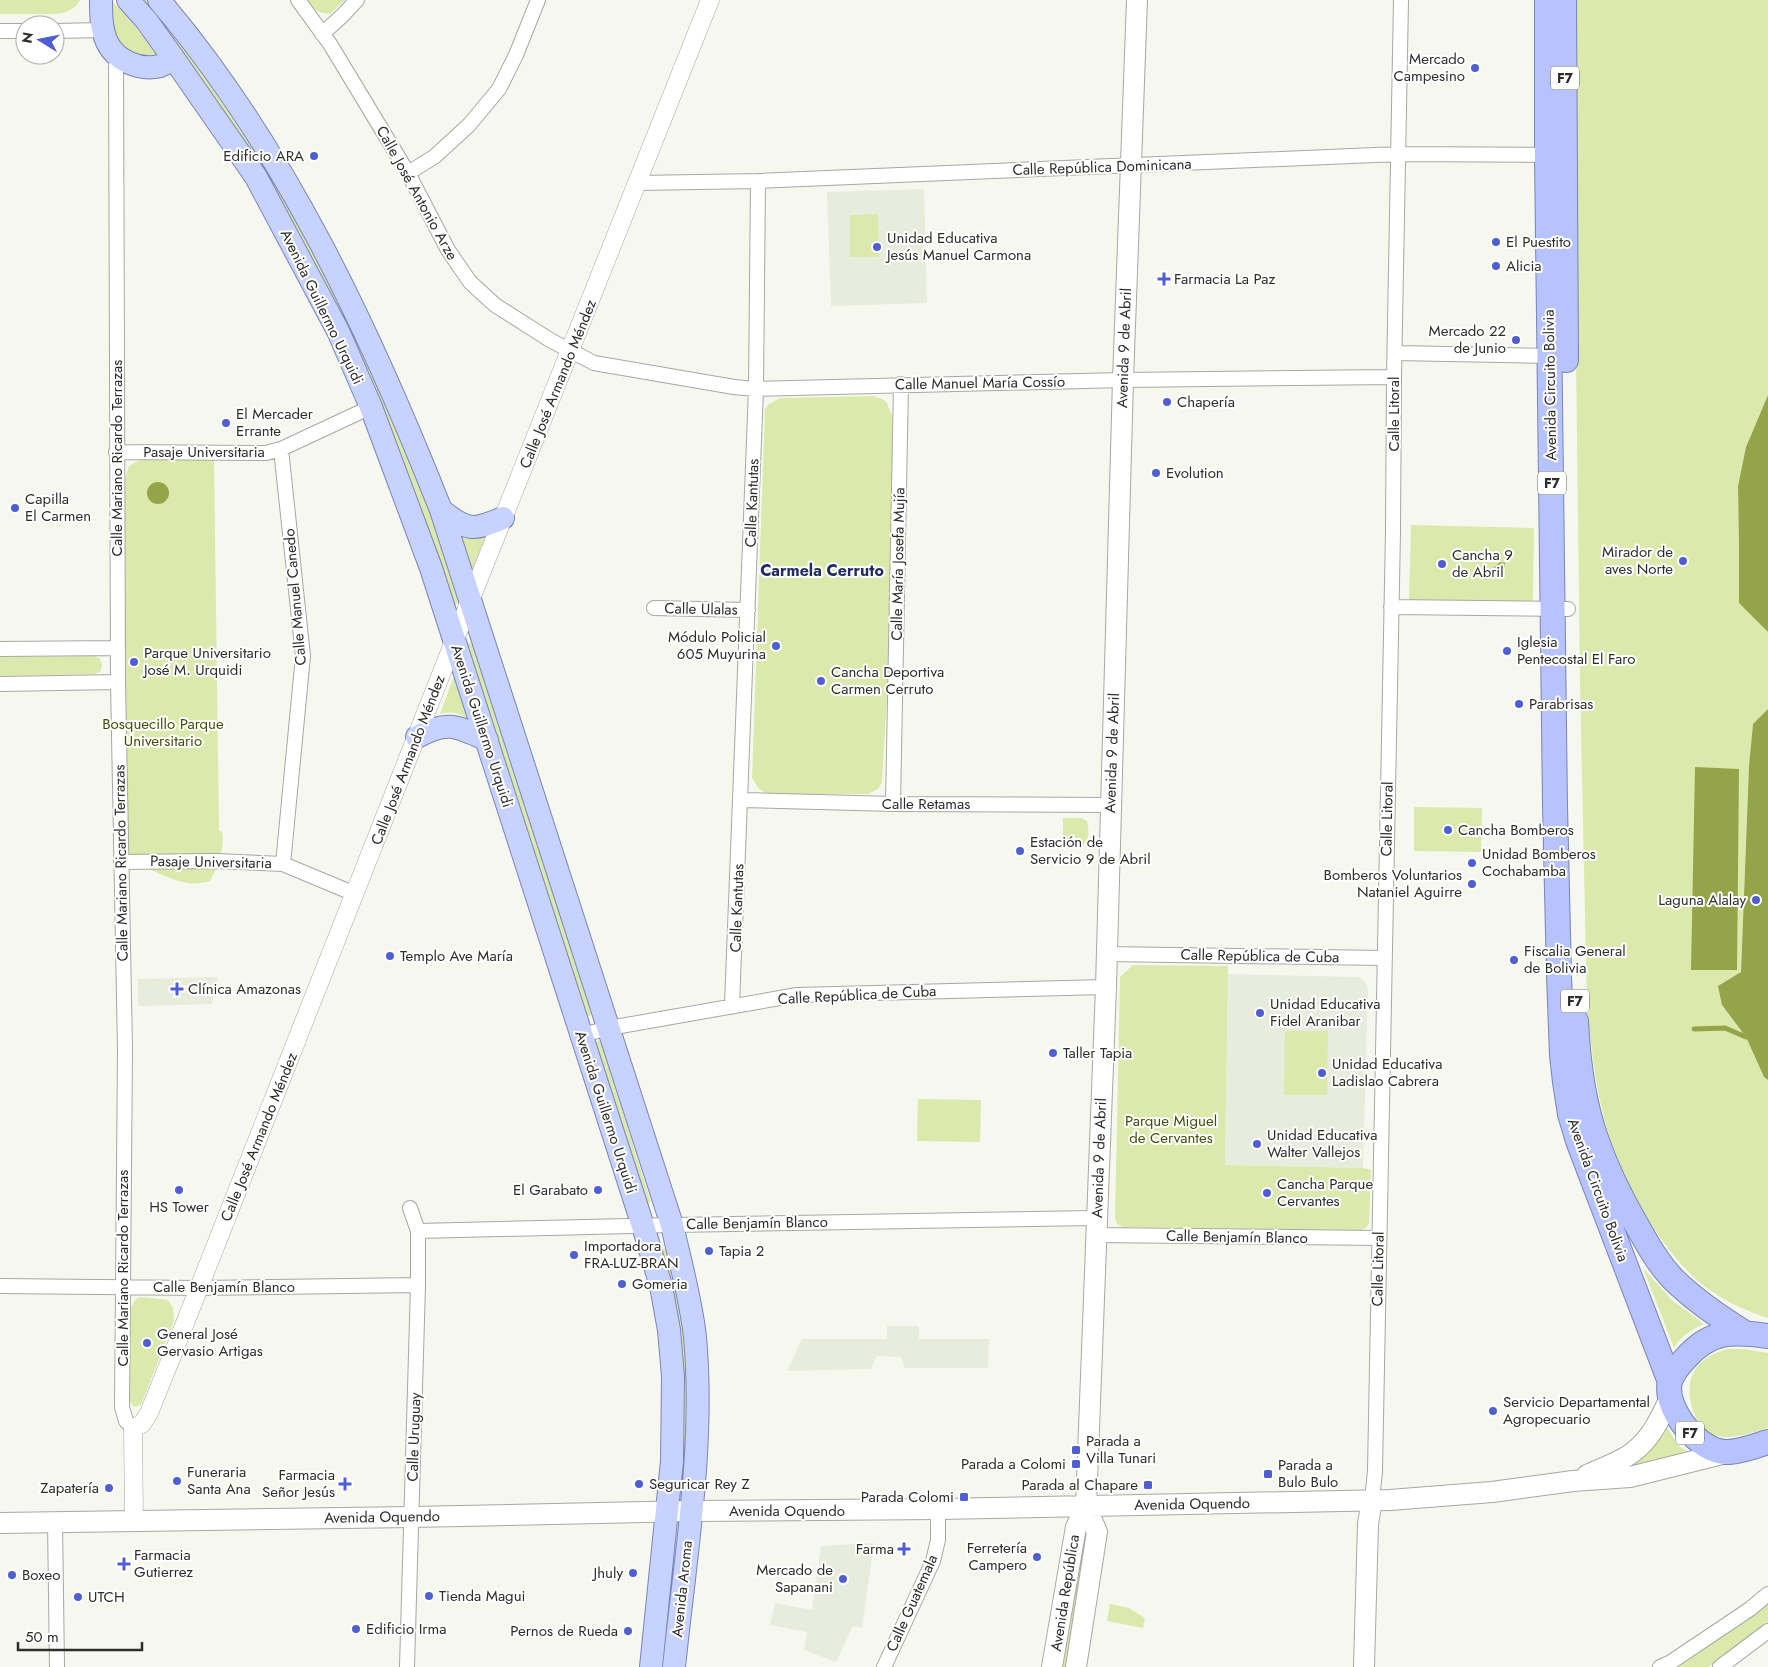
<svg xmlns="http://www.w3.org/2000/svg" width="1768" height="1667" font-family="Jost,sans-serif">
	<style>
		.built { fill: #e8ecdd }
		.green { fill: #dce9ac }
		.water { fill: #95a449 }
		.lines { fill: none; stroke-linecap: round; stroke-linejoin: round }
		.stream { stroke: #95a449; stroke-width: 5 }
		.minor-casing { stroke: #a7a8a1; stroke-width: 16 }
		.tertiary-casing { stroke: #a7a8a1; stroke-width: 19 }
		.secondary-casing { stroke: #a7a8a1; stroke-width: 22 }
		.primary-casing { stroke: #7a85b3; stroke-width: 24 }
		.trunk-casing { stroke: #7a85b3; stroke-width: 26 }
		.minor { stroke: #fff; stroke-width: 14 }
		.tertiary { stroke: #fff; stroke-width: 18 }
		.secondary { stroke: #fff; stroke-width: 20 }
		.primary { stroke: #c8d2fe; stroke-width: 22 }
		.trunk { stroke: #b6c3fe; stroke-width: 24 }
		.poi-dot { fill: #505ed4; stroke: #fff; stroke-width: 2 }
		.labels { text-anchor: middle; stroke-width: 4; stroke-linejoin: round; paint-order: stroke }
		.shield { fill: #fff; stroke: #6c6c6a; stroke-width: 1 }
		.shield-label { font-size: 14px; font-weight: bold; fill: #2d2d2a }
		.poi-label { font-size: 15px; fill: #2d2d2a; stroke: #fff; text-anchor: start }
		.street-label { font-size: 15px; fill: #2d2d2a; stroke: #fff }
		.park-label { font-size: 15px; fill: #454e07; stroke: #fff }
		.neighbourhood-label { font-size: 16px; font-weight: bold; fill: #242b64; stroke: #fff }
	</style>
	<rect width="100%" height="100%" fill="#f6f8ef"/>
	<path class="built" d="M 924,189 L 927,303 L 831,306 L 827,192 Z
		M 1228,974 L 1358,977 L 1364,981 L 1368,989 L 1363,1168 L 1225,1165 Z
		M 218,977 L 212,1004 L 138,1006 L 138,979 Z
		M 887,1326 L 919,1326 L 919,1339 L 989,1339 L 988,1368 L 905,1368 L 901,1357 L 877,1356 L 871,1369 L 787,1371 L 802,1339 L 887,1339 Z
		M 874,1543 L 862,1628 L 853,1626 L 836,1662 L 804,1650 L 807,1632 L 770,1625 L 775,1603 L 812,1610 L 821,1546 Z"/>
	<path class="green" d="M 0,0 L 80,0 C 74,10 68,12 57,14 L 0,14 Z
		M 139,0 L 147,0 C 216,82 273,175 322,269 C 365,350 402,435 433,522 C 442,548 449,574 458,601 L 455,607 L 401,453 L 358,353 Z
		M 305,0 L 345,0 L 330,14 C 318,13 313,10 305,0 Z
		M 1577,0 L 1768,0 L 1768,395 L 1746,447 L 1738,486 L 1739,546 L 1739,602 L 1768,632 L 1768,709 L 1753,725 L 1749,766 L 1741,972 L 1722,1005 L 1746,1037 L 1764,1077 L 1768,1080 L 1768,1318 C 1746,1311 1722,1300 1704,1286 C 1658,1249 1619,1174 1604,1118 C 1595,1083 1591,1045 1587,1009 L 1580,682 L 1575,275 Z
		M 112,2 L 114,3 L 134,25 L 158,56 L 134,58 L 112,36 Z
		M 878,214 L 879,257 L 850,257 L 850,215 Z
		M 874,396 L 886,401 L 893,418 L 888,680 L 882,782 L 878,789 L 868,794 L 768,794 L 759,789 L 752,778 L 765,409 L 769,404 L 780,398 Z
		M 142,459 L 214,459 L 219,830 L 222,832 C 225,849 218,866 210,881 C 203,883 194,884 187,883 C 170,880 143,866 128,858 L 126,737 L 122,724 L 121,627 L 125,620 L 125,479 L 129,466 Z
		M 1411,525 L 1534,528 L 1533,600 L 1531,602 L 1409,600 Z
		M 457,534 C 467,539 477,539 487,535 L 470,575 Z
		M 472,642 L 592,1015 L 586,1017 L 466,644 Z
		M 95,656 L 100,659 L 102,665 L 100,672 L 94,674 L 0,676 L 0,657 Z
		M 455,673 L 470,720 C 459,712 453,711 440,714 Z
		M 1414,807 L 1482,808 L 1481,852 L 1414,851 Z
		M 1063,818 L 1081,818 L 1087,821 C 1089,832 1090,839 1082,847 L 1063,847 Z
		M 1133,965 L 1228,966 L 1225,1165 L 1363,1168 L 1371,1170 L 1369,1223 L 1366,1228 L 1361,1230 L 1123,1227 L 1117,1224 L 1115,1218 L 1120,977 Z
		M 1285,1031 L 1328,1031 L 1327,1095 L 1284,1095 Z
		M 600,1040 L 651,1202 L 645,1204 L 595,1042 Z
		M 918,1099 L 981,1100 L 980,1142 L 917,1141 Z
		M 667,1248 L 681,1306 L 686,1345 L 689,1463 L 682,1463 L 684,1426 L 683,1388 L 660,1250 Z
		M 1643,1268 L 1672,1300 L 1704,1324 C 1691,1330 1681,1336 1674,1348 Z
		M 140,1297 L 168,1300 L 173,1308 L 174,1321 L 141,1405 L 134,1407 L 130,1402 L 130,1308 L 136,1299 Z
		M 1727,1349 L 1745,1349 L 1768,1353 L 1768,1428 C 1753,1432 1733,1440 1718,1436 C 1692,1430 1681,1387 1697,1367 C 1705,1357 1715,1353 1727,1349 Z
		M 1666,1426 L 1679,1446 L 1689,1452 L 1626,1467 L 1652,1446 L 1666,1432 Z
		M 1083,1536 L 1087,1537 L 1067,1667 L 1063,1667 Z
		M 1768,1603 L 1768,1622 L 1724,1658 L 1708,1667 L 1673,1667 L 1703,1649 Z
		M 1110,1604 L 1129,1608 L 1145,1618 L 1143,1628 L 1107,1621 Z"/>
	<path class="water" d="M 1768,395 L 1768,632 L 1739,603 L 1739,546 L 1738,486 L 1746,447 Z
		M147 493a11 11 0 1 1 22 0a11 11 0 1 1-22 0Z
		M 1500,562 L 1505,563 L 1505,567 L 1492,579 L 1487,574 Z
		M 1768,709 L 1768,1080 L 1764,1077 L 1746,1037 L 1722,1005 L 1718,986 L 1741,972 L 1749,766 L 1753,724 Z
		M 1695,767 L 1739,769 L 1737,970 L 1691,970 Z"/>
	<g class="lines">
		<path class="stream" d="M 1694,1029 L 1725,1028 L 1746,1037 L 1751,1034"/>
		<defs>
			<path id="minor" d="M 298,0 L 330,44 L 408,173 L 448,250 L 470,282 L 495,305 L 550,340 L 594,363 L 734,387 L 756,389 L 1123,380 L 1394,377
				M 0,31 L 25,31
				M 55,31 L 103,30
				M 322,34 L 342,16 L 357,0
				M 116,55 L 118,682 L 125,1050 L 122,1407 L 126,1421 L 133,1428
				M 408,173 L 434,157 L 469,125 L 499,89 L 516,55 L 538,0
				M 637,183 L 758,181 L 1398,154 L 1554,155
				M 1395,353 L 1556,356
				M 281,449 L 303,656 L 283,864
				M 116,452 L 266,453 L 281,449 L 371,407
				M 1391,607 L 1568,609
				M 654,608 L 748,610
				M 0,649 L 118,648
				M 0,684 L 118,682
				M 741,800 L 893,804 L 1110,805
				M 893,804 L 901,384
				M 121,862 L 216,861 L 283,864 L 355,894
				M 1106,954 L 1384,958
				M 732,1005 L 756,389 L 758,181
				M 582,1035 L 609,1028 L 797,995 L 1106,987
				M 418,1231 L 672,1225 L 1096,1218
				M 1095,1235 L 1379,1238
				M 0,1286 L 199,1288 L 418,1285
				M 1372,1500 L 1375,1471 L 1393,531 L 1394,377 L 1401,0
				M 55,1521 L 57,1667
				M 407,1667 L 418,1285 L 418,1231 L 410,1208
				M 884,1667 L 933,1561 L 938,1540 L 938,1509
				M 1660,1667 L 1671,1662 L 1750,1609 L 1768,1594
				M 1720,1667 L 1768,1631"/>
			<path id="tertiary" d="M 134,1521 L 133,1428 L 142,1424 L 149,1413 L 176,1346 L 470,601 L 710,0"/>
			<path id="secondary" d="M 1587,1475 C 1604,1467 1624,1461 1638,1448 C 1654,1434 1662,1414 1671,1396
				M 0,1523 L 412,1517 L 690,1511 L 938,1509 L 1390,1500 L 1492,1492 L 1573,1481 L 1630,1477 L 1726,1453
				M 1052,1667 L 1076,1527 L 1086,1506
				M 1076,1667 L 1097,1532 L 1086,1506 L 1106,987 L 1123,380 L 1137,0
				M 1364,1667 L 1368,1524 L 1372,1500"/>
			<path id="primary" d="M 101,0 C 101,14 101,29 107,42 C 116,61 140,71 160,66 C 165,64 170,61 174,59
				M 128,0 L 146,20 L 174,59 L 256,177 L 338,331 L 371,407 L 431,568 L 643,1226 L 661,1286 L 669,1330 L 673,1376 L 672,1461 L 651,1667
				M 159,0 C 285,148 370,331 441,510 L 672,1225 C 680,1261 691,1300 695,1337 C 705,1445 685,1559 674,1667
				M 441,510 C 467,531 473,531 503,518
				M 417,737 C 447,720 457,726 487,740"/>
			<path id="trunk" d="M 1547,0 L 1547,155 L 1555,806 L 1559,976 L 1562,1055 L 1565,1082 L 1570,1114 L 1578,1141 L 1670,1382
				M 1564,0 L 1566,360
				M 1576,1021 C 1578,1062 1583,1103 1597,1141 C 1607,1170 1621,1198 1636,1224 C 1647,1243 1657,1262 1672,1278 C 1694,1300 1719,1317 1745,1333
				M 1768,1336 C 1732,1331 1710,1330 1685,1359 C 1679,1365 1673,1373 1670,1381 C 1663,1408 1699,1453 1727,1452 C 1740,1452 1755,1446 1768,1442"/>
		</defs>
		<use href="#minor" class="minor-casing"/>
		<use href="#tertiary" class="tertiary-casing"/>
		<use href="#secondary" class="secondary-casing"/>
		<use href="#primary" class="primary-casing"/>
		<use href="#trunk" class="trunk-casing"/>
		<use href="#minor" class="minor"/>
		<use href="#tertiary" class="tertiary"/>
		<use href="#secondary" class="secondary"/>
		<use href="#primary" class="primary"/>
		<use href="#trunk" class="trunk"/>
	</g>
	<g class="poi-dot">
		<circle cx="1475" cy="68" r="5"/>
		<circle cx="314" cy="156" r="5"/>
		<circle cx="1496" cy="242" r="5"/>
		<circle cx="877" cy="247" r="5"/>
		<circle cx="1496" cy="266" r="5"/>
		<path d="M1161.5 271.5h5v5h5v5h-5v5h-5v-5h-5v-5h5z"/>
		<circle cx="1516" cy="340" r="5"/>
		<circle cx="1167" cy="402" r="5"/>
		<circle cx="226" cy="423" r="5"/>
		<circle cx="1156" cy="473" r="5"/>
		<circle cx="15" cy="508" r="5"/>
		<circle cx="1683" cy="561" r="5"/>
		<circle cx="1442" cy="564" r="5"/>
		<circle cx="776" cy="646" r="5"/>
		<circle cx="1507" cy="651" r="5"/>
		<circle cx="134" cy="662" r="5"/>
		<circle cx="821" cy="681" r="5"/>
		<circle cx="1519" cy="704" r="5"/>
		<circle cx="1448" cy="830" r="5"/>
		<circle cx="1020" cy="851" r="5"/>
		<circle cx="1472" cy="863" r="5"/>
		<circle cx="1472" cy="884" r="5"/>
		<circle cx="1756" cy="900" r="5"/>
		<circle cx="390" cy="956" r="5"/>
		<circle cx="1514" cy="960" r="5"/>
		<path d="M174.5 981.5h5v5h5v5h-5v5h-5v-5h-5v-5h5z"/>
		<circle cx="1260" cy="1013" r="5"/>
		<circle cx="1053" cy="1053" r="5"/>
		<circle cx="1322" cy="1073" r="5"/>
		<circle cx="1257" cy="1144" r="5"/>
		<circle cx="179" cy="1190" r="5"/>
		<circle cx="598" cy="1190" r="5"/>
		<circle cx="1267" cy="1193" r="5"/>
		<circle cx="709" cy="1251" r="5"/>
		<circle cx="574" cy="1255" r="5"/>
		<circle cx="622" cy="1284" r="5"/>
		<circle cx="147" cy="1343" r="5"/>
		<circle cx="1493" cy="1411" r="5"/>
		<rect x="1071" y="1445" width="10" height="10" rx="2.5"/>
		<rect x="1071" y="1459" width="10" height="10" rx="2.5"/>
		<rect x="1263" y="1469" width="10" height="10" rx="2.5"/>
		<circle cx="177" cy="1481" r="5"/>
		<path d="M342.5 1476.5h5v5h5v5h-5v5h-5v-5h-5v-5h5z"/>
		<circle cx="639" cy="1484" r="5"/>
		<rect x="1143" y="1480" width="10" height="10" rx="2.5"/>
		<circle cx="109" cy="1488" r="5"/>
		<rect x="959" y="1492" width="10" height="10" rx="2.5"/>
		<path d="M901.5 1541.5h5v5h5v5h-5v5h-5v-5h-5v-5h5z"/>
		<circle cx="1037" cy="1557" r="5"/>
		<path d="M121.5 1556.5h5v5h5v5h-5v5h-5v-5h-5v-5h5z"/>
		<circle cx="633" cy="1573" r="5"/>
		<circle cx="12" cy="1575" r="5"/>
		<circle cx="843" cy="1579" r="5"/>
		<circle cx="429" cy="1596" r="5"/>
		<circle cx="78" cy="1597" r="5"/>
		<circle cx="356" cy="1629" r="5"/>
		<circle cx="628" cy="1631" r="5"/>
	</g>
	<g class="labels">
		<g class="shield">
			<rect x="1551" y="66.5" width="28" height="23" rx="4"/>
			<rect x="1538" y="471.5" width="28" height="23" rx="4"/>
			<rect x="1561" y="989.5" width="28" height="23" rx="4"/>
			<rect x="1676" y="1421.5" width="28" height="23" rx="4"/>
		</g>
		<g class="shield-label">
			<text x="1565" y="83">F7</text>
			<text x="1552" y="488">F7</text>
			<text x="1575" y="1006">F7</text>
			<text x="1690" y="1438">F7</text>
		</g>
		<g class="poi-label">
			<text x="1465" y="64" text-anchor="end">Mercado<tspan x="1465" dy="17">Campesino</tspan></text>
			<text x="304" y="161" text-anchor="end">Edificio ARA</text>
			<text x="887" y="243">Unidad Educativa<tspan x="887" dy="17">Jesús Manuel Carmona</tspan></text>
			<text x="1506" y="247">El Puestito</text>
			<text x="1506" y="271">Alicia</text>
			<text x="1174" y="284">Farmacia La Paz</text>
			<text x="1506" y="336" text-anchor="end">Mercado 22<tspan x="1506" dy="17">de Junio</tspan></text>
			<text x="1177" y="407">Chapería</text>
			<text x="236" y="419">El Mercader<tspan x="236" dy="17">Errante</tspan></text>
			<text x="1166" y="478">Evolution</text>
			<text x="25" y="504">Capilla<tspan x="25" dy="17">El Carmen</tspan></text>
			<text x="1673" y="557" text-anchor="end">Mirador de<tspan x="1673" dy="17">aves Norte</tspan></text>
			<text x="1452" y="560">Cancha 9<tspan x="1452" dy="17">de Abril</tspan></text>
			<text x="766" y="642" text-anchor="end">Módulo Policial<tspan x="766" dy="17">605 Muyurina</tspan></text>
			<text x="1517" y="647">Iglesia<tspan x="1517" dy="17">Pentecostal El Faro</tspan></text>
			<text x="144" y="658">Parque Universitario<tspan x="144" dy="17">José M. Urquidi</tspan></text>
			<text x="831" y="677">Cancha Deportiva<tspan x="831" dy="17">Carmen Cerruto</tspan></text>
			<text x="1529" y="709">Parabrisas</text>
			<text x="1458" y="835">Cancha Bomberos</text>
			<text x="1030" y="847">Estación de<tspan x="1030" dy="17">Servicio 9 de Abril</tspan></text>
			<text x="1482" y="859">Unidad Bomberos<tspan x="1482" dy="17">Cochabamba</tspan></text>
			<text x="1462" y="880" text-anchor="end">Bomberos Voluntarios<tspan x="1462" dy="17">Nataniel Aguirre</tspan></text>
			<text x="1746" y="905" text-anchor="end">Laguna Alalay</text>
			<text x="1524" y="956">Fiscalia General<tspan x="1524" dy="17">de Bolivia</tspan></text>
			<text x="400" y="961">Templo Ave María</text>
			<text x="188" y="994">Clínica Amazonas</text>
			<text x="1270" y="1009">Unidad Educativa<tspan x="1270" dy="17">Fidel Aranibar</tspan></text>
			<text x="1063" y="1058">Taller Tapia</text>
			<text x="1332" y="1069">Unidad Educativa<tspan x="1332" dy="17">Ladislao Cabrera</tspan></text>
			<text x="1267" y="1140">Unidad Educativa<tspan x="1267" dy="17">Walter Vallejos</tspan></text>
			<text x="1277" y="1189">Cancha Parque<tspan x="1277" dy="17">Cervantes</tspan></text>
			<text x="588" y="1195" text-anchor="end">El Garabato</text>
			<text x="179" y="1212" text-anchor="middle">HS Tower</text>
			<text x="584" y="1251">Importadora<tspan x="584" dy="17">FRA-LUZ-BRAN</tspan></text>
			<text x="719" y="1256">Tapia 2</text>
			<text x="632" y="1289">Gomeria</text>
			<text x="157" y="1339">General José<tspan x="157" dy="17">Gervasio Artigas</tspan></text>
			<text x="1503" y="1407">Servicio Departamental<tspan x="1503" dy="17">Agropecuario</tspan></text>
			<text x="1086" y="1446">Parada a<tspan x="1086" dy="17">Villa Tunari</tspan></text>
			<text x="1066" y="1469" text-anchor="end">Parada a Colomi</text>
			<text x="1278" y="1470">Parada a<tspan x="1278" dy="17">Bulo Bulo</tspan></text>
			<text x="187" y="1477">Funeraria<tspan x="187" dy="17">Santa Ana</tspan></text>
			<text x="335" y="1480" text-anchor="end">Farmacia<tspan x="335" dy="17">Señor Jesús</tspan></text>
			<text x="649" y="1489">Seguricar Rey Z</text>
			<text x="1138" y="1490" text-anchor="end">Parada al Chapare</text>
			<text x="99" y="1493" text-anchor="end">Zapatería</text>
			<text x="954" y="1502" text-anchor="end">Parada Colomi</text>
			<text x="1027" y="1553" text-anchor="end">Ferretería<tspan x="1027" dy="17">Campero</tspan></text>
			<text x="894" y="1554" text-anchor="end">Farma</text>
			<text x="134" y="1560">Farmacia<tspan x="134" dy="17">Gutierrez</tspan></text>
			<text x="833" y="1575" text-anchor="end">Mercado de<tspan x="833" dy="17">Sapanani</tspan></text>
			<text x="623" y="1578" text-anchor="end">Jhuly</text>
			<text x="22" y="1580">Boxeo</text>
			<text x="439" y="1601">Tienda Magui</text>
			<text x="88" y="1602">UTCH</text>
			<text x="366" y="1634">Edificio Irma</text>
			<text x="618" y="1636" text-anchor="end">Pernos de Rueda</text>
		</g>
		<g class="street-label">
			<text transform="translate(1102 167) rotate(-2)" y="5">Calle República Dominicana</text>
			<text transform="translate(417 193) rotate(61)" y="5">Calle José Antonio Arze</text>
			<text transform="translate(322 307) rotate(64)" y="5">Avenida Guillermo Urquidi</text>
			<text transform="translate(1124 348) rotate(-88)" y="5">Avenida 9 de Abril</text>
			<text transform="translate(980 383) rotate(-1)" y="5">Calle Manuel María Cossío</text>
			<text transform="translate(558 384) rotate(-68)" y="5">Calle José Armando Méndez</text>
			<text transform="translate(1550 385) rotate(-91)" y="5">Avenida Circuito Bolivia</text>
			<text transform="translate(1394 414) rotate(-90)" y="5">Calle Litoral</text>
			<text x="204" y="457">Pasaje Universitaria</text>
			<text transform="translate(117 458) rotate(-90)" y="5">Calle Mariano Ricardo Terrazas</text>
			<text transform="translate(752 503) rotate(-88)" y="5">Calle Kantutas</text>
			<text transform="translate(898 564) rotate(-89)" y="5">Calle María Josefa Mujía</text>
			<text transform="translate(295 597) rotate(-95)" y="5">Calle Manuel Canedo</text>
			<text transform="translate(701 609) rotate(1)" y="5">Calle Ulalas</text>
			<text transform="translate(482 726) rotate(72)" y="5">Avenida Guillermo Urquidi</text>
			<text transform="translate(1112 753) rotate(-88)" y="5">Avenida 9 de Abril</text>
			<text transform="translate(408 760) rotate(-69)" y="5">Calle José Armando Méndez</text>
			<text x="926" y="809">Calle Retamas</text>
			<text transform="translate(1387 819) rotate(-89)" y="5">Calle Litoral</text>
			<text transform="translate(211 862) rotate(1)" y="5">Pasaje Universitaria</text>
			<text transform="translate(121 863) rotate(-91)" y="5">Calle Mariano Ricardo Terrazas</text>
			<text transform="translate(737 908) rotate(-88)" y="5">Calle Kantutas</text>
			<text transform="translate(1260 956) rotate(1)" y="5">Calle República de Cuba</text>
			<text transform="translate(857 995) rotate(-3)" y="5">Calle República de Cuba</text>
			<text transform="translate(606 1112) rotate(72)" y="5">Avenida Guillermo Urquidi</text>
			<text transform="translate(259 1137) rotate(-68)" y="5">Calle José Armando Méndez</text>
			<text transform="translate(1099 1158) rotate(-88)" y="5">Avenida 9 de Abril</text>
			<text transform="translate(1598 1190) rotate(70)" y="5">Avenida Circuito Bolivia</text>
			<text transform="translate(757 1223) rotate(-1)" y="5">Calle Benjamín Blanco</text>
			<text transform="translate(1237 1237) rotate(1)" y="5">Calle Benjamín Blanco</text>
			<text transform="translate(123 1268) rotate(-90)" y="5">Calle Mariano Ricardo Terrazas</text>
			<text transform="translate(1378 1269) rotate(-89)" y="5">Calle Litoral</text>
			<text x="224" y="1292">Calle Benjamín Blanco</text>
			<text transform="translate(414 1437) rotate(-88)" y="5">Calle Uruguay</text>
			<text transform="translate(1192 1504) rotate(-1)" y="5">Avenida Oquendo</text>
			<text x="787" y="1516">Avenida Oquendo</text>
			<text transform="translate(382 1517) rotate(-1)" y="5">Avenida Oquendo</text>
			<text transform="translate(682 1589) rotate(-84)" y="5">Avenida Aroma</text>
			<text transform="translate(1065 1593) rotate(-81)" y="5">Avenida República</text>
			<text transform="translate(912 1603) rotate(-66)" y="5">Calle Guatemala</text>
		</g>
		<g class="park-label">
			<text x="163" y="729">Bosquecillo Parque<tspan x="163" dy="17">Universitario</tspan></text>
			<text x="1171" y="1126">Parque Miguel<tspan x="1171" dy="17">de Cervantes</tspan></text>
		</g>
		<g class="neighbourhood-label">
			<text x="822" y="576">Carmela Cerruto</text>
		</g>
	</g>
	<g transform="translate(40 40) rotate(280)"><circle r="24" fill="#ffffff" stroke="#ababaa"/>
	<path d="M0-4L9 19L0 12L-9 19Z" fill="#505ed4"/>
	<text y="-8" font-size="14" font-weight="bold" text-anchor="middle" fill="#2d2d2a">N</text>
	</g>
	<path d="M18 1642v8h124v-8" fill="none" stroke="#2d2d2a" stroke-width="2.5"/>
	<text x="25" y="1642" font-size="15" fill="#2d2d2a" stroke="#ffffff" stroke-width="4" paint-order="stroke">50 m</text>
</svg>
